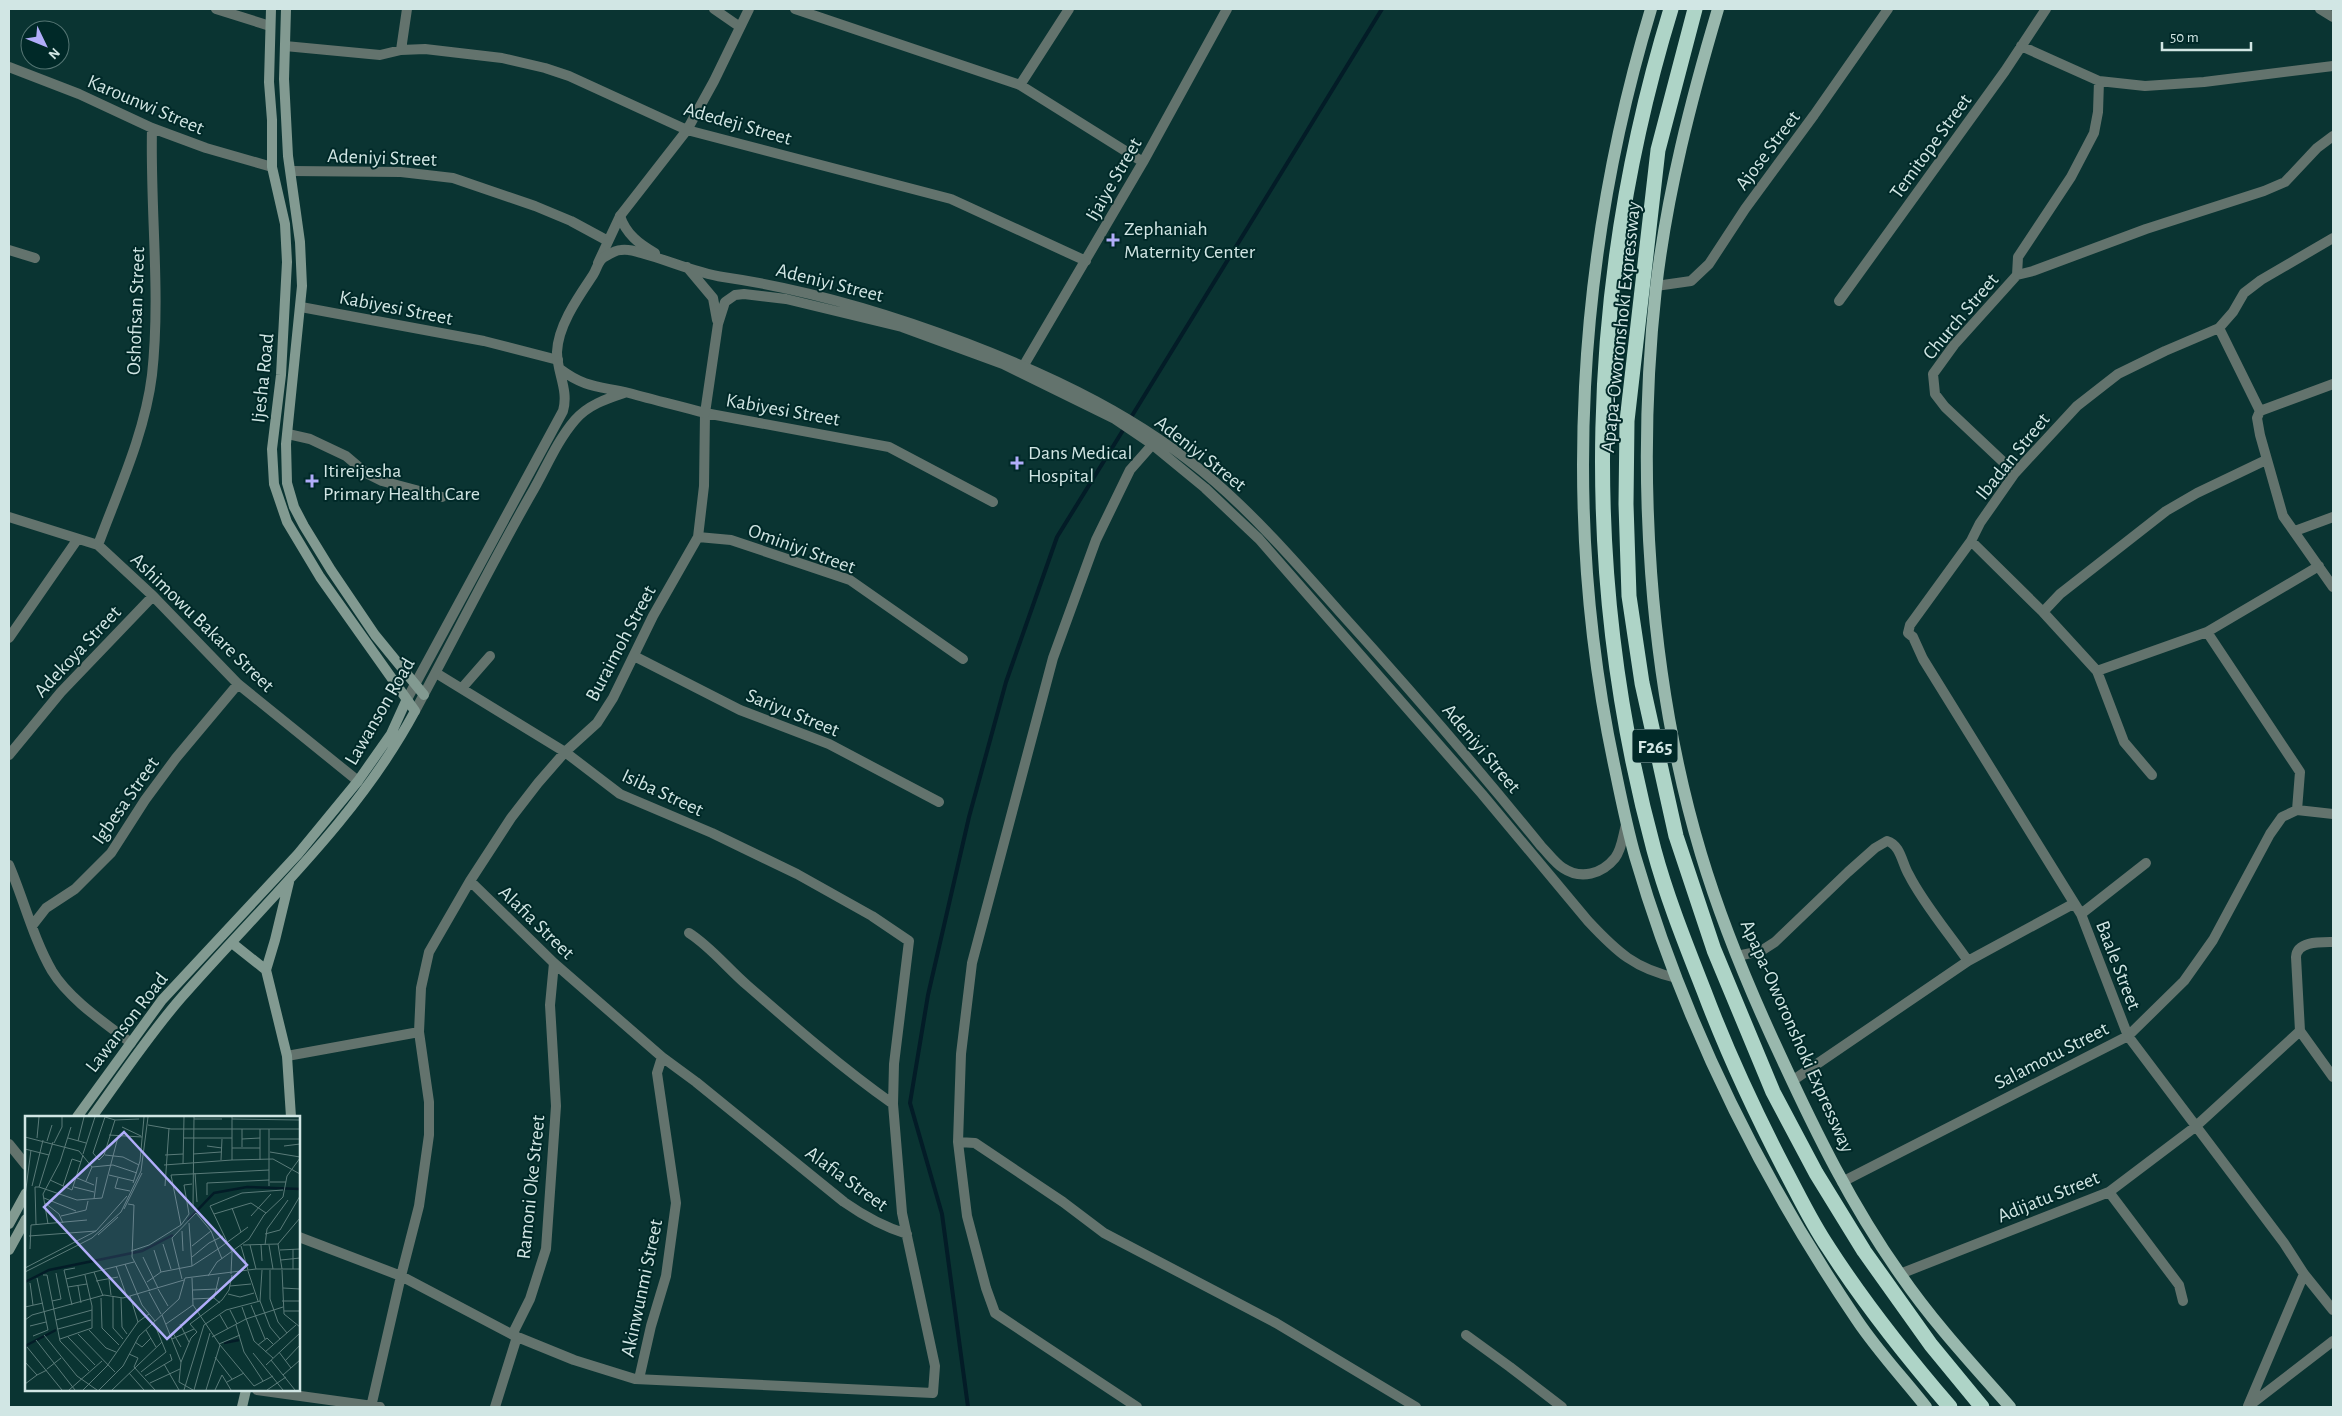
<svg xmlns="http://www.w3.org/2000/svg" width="2342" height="1416" font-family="'Alegreya Sans',sans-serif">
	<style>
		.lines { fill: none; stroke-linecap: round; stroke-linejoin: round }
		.stream { stroke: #031c27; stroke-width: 4 }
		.minor { stroke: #63736d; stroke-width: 10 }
		.tertiary { stroke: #63736d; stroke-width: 10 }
		.secondary { stroke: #829a91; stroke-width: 10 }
		.primary { stroke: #99b8ad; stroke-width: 12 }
		.motorway { stroke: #aed4c7; stroke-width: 15 }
		.poi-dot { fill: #b1adfa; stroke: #002928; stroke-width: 2 }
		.labels { text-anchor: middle; stroke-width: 4; stroke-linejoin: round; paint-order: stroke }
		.shield { fill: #002928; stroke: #92adac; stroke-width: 1 }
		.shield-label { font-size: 19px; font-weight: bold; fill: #d1e6e4 }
		.street-label { font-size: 20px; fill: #d1e6e4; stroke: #002928 }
		.poi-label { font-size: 20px; fill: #d1e6e4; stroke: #002928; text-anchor: start }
		.inset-river { fill: none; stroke: #031c27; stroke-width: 2.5 }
		.inset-road { fill: none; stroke: #5a7b79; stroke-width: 1 }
		.view { fill: #b1adfa; fill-opacity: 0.15; stroke: #b1adfa; stroke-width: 2.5 }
		.inset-edge { fill: none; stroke: #d1e6e4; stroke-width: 2.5 }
	</style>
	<rect width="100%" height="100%" fill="#0a3432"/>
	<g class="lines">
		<path class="stream" d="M 1130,419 L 1382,9
			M 968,1407 L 942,1214 L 910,1103 L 928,995 L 969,817 L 1006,682 L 1057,537 L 1125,427"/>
		<path class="minor" d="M 216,9 L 270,26
			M 714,9 L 740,27
			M 795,9 L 1020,85 L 1143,162
			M 2320,9 L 2333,17
			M 285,46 L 380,55 L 401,50 L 425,49 L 502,58 L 545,68 L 569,76 L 687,130 L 951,199 L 1086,261
			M 2021,46 L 2099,81 L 2145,86 L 2204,82 L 2333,66
			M 401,50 L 407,9
			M 9,67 L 79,94 L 152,128 L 206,148 L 272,167
			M 1020,85 L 1069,9
			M 291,171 L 401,172 L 453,178 L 535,206 L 571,221 L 608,241
			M 2333,238 L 2261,280 L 2244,293 L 2233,312 L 2219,328 L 2165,351 L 2118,374 L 2077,406 L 2015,473 L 1980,523 L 1971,541 L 1910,625 L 1908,633 L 1913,637 L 1923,659 L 2081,914 L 2128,1036 L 2284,1243 L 2304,1274 L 2333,1310
			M 9,250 L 35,258
			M 598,263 L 620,216 L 687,130 L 714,81 L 749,9
			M 2017,275 L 2033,271 L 2146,229 L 2264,191 L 2285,182 L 2317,148 L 2333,136
			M 1656,286 L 1691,281 L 1709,264 L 1745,209 L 1814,115 L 1888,9
			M 1839,301 L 2005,71 L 2046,9
			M 301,307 L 484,341 L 558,360
			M 2219,328 L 2260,411
			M 1024,365 L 1143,162 L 1227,9
			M 2333,384 L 2260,411 L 2257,418 L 2260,435 L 2283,516 L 2333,587
			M 288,434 L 310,439 L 346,456 L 366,473 L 382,481 L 442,497
			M 2015,473 L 1945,407 L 1935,394 L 1933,374 L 1954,345 L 2017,275 L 2018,257 L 2071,177 L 2094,133 L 2098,112 L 2099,81
			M 9,517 L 98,545 L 153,596 L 238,684 L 358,781
			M 2295,531 L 2333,517
			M 698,537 L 731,540 L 850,580 L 963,659
			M 1971,541 L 2043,612 L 2097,671 L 2124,742 L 2152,775
			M 98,545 C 118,491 145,433 152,375 C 161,293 150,211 152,128
			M 2043,612 L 2060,594 L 2166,511 L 2197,493 L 2266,460
			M 2207,632 L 2300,772 L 2297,810
			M 9,638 L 77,540
			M 634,656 L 740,710 L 829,744 L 939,802
			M 2097,671 L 2207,632 L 2319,566
			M 462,688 L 490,656
			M 9,755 L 61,692 L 153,596
			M 2297,810 L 2333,814
			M 9,865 C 24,900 33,938 52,971 C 69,999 105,1023 131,1043
			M 470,881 L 511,818 L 538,783 L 565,752 L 597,723 L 613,698 L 653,616 L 698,537 L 704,486 L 705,413 L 889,447 L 993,502
			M 2081,914 L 2146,863
			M 32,926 L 46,908 L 75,889 L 111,853 L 145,800 L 176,758 L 238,684
			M 689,933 C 711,947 728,969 748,986 C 795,1027 842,1068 893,1104
			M 2333,942 C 2320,942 2297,941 2296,957 L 2300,1031 L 2333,1077
			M 1737,956 L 1761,951 L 1775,942 L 1848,872 L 1875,848 L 1887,841 C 1901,845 1902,864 1909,875 C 1923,903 1950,935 1968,961
			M 287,1056 L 419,1032
			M 1792,1081 L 1968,961 L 2073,904
			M 958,1142 L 975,1143 L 1063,1202 L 1104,1233 L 1276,1323 L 1416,1407
			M 9,1144 L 26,1165
			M 1842,1182 L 2128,1036 L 2184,981 L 2213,940 L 2270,834 L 2282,817 L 2297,810
			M 2109,1192 L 2179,1285 L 2183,1301
			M 299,1237 L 401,1276 L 419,1206 L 429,1135 L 429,1102 L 419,1032 L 421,988 L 429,952 L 470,881 L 554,963 L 662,1057 L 696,1082 L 844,1202 C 864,1216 884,1227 907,1234
			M 1900,1274 L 2109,1192 L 2195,1127 L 2300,1031
			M 1466,1335 L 1510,1367 L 1562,1407
			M 639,1379 L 651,1326 L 666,1276 L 676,1203 L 657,1073 L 662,1057
			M 257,1390 L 380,1407
			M 2250,1405 L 2333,1341
			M 2248,1406 L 2304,1274
			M 371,1407 L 401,1276 L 515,1336 L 574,1360 L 635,1379 L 933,1393 L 935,1366 L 902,1213 L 893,1104 L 894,1064 L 909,941 L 872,916 L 797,874 L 712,833 L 620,794 L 565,752 L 436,673
			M 495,1407 L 516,1340 L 514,1331 L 530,1299 L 546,1249 L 556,1106 L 550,1005 L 554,963
			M 1137,1407 L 995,1313 L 986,1288 L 967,1216 L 958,1142 L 961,1054 L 972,963 L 1053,658 L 1096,540 L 1130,470 L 1152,445"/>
		<path class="tertiary" d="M 620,216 C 626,234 639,244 655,253
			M 687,267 L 713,298 L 717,320
			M 560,369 C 585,388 599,386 629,393 C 654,400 679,406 705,413 L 718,324 L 725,302 L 735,295 L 744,294 L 786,299 L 902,327 L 1003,364 L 1115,419 L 1149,442 L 1205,488 L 1259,539 L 1482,794 L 1588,921 C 1617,952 1635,969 1677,978
			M 406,701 L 563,411 C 569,390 557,373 557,352 C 558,325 579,296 593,275 C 597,269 597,263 603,258 C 608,255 615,250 621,250 C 628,249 635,251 641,253 C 668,260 695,273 723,277 C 806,289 887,313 966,343 C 1055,377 1141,418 1214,481 C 1259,520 1298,565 1338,610 C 1408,687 1476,766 1541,846 C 1548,853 1555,863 1563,868 C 1581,880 1602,874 1615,858 C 1622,849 1623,835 1626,825
			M 415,711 C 455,637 492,562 534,489 C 547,466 557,441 575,420 C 588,405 606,399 624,393"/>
		<path class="secondary" d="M 286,9 L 284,79 L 288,156 L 300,242 L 302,286 L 286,444 L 287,483 L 294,507 L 304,526 L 331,570 L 375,635 L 424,695
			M 232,943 L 266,970 L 287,1056 L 291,1117
			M 266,970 L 275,940 L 289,882
			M 77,1117 L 162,1000 L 298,854 L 358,781 L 391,734 L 406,701
			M 92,1117 C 121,1077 148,1036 181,998 C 262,905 356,821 415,711 L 320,577 L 287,522 L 274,484 L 272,449 L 281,375 L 287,262 L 285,224 L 272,167 L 272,120 L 269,82 L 271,9
			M 9,1224 L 26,1193
			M 9,1250 L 26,1219
			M 242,1407 L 246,1390"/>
		<path class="primary" d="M 1651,9 C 1577,254 1561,518 1615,769 C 1621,798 1627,828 1635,856 C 1683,1021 1761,1178 1857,1320 C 1877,1350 1903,1378 1926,1407
			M 1718,9 C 1691,100 1667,193 1656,288 C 1636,471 1648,677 1701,854 C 1722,924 1750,991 1781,1057 C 1816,1133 1852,1206 1900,1274 C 1933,1322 1972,1364 2010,1407"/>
		<path class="motorway" d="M 1671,9 C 1587,283 1579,573 1654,850 C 1667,898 1686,945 1704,991 C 1727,1052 1754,1110 1784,1168 C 1798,1194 1811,1222 1828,1247 C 1864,1303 1906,1356 1950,1407
			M 1695,9 L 1658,150 L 1627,421 L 1626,504 L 1629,596 L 1642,683 L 1676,836 L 1714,950 L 1773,1092 L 1816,1173 L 1864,1251 L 1931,1345 L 1982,1407"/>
	</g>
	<g class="poi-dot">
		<path d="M1110.5 232.5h5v5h5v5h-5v5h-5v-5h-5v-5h5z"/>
		<path d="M1014.5 455.5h5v5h5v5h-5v5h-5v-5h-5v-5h5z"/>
		<path d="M309.5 473.5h5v5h5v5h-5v5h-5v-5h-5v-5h5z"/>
	</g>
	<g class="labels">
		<rect class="shield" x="1632.5" y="729.5" width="45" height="33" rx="4"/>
		<g class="shield-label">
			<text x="1655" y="753">F265</text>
		</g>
		<g class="street-label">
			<text transform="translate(146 104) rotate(23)" y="7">Karounwi Street</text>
			<text transform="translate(738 123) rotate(16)" y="7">Adedeji Street</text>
			<text transform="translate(1930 146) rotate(-54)" y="7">Temitope Street</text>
			<text transform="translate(1767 150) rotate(-53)" y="7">Ajose Street</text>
			<text transform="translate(382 157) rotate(2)" y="7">Adeniyi Street</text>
			<text transform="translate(1113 179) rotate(-60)" y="7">Ijaiye Street</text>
			<text transform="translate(830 282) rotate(14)" y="7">Adeniyi Street</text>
			<text transform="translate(396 307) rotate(11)" y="7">Kabiyesi Street</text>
			<text transform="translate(135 311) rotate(-88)" y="7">Oshofisan Street</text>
			<text transform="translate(1960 316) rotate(-50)" y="7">Church Street</text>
			<text transform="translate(1620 327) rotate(-84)" y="7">Apapa-Oworonshoki Expressway</text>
			<text transform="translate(262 378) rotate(-84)" y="7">Ijesha Road</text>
			<text transform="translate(783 409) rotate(10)" y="7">Kabiyesi Street</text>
			<text transform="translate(1201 453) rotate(38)" y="7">Adeniyi Street</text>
			<text transform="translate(2012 456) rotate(-51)" y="7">Ibadan Street</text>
			<text transform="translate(802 548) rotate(20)" y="7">Ominiyi Street</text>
			<text transform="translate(203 622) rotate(44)" y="7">Ashimowu Bakare Street</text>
			<text transform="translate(620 643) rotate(-62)" y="7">Buraimoh Street</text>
			<text transform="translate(77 651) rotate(-47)" y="7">Adekoya Street</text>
			<text transform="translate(379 711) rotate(-60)" y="7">Lawanson Road</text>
			<text transform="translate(793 712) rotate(22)" y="7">Sariyu Street</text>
			<text transform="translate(1482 748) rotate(50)" y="7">Adeniyi Street</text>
			<text transform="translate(663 792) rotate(25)" y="7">Isiba Street</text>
			<text transform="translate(125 800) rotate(-55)" y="7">Igbesa Street</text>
			<text transform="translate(537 922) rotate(44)" y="7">Alafia Street</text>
			<text transform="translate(2119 965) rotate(69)" y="7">Baale Street</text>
			<text transform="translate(126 1022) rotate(-52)" y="7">Lawanson Road</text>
			<text transform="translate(1798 1036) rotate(66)" y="7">Apapa-Oworonshoki Expressway</text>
			<text transform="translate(2051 1055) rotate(-27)" y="7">Salamotu Street</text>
			<text transform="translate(847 1178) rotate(36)" y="7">Alafia Street</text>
			<text transform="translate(530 1187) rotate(-84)" y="7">Ramoni Oke Street</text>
			<text transform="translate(2048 1196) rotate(-22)" y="7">Adijatu Street</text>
			<text transform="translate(641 1288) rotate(-78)" y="7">Akinwunmi Street</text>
		</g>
		<g class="poi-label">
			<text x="1124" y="235">Zephaniah<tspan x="1124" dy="23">Maternity Center</tspan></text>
			<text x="1028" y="459">Dans Medical<tspan x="1028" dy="23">Hospital</tspan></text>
			<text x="323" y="477">Itireijesha<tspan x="323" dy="23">Primary Health Care</tspan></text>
		</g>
	</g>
	<g transform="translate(25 1116)">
		<rect width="275" height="275" fill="#0a3432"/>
		<path class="inset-river" d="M 163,104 L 189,77 L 222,71 L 275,73M 0,166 L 24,154 L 117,135 L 148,119M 199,227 L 214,224M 0,230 L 31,214"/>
		<path class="inset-road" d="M 207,1 L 207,44 L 248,43 L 275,58M 169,3 L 197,3M 207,3 L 275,4M 90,4 L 79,39 L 74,44 L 68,37 L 80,1 L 90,4 L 114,3M 123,9 L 146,13 L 275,13M 97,11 L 116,20M 84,19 L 117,21M 0,21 L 54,35 L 67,51M 12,22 L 14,1M 43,22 L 61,27M 159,22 L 207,22M 217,23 L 235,22M 245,23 L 275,23M 22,25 L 27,9M 53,25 L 59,1M 29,27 L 37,11 L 37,1M 182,30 L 197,32M 259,30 L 275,28M 217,31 L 217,13M 207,32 L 235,32M 0,33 L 24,39M 245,36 L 275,41M 58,38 L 70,1M 168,38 L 196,36M 80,39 L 98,41 L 114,49M 140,39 L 158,38M 196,44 L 197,23M 235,44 L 235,13M 158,48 L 159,1M 139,49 L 207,44M 67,51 L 88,49 L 112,57M 170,57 L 172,86M 84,59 L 109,65M 52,62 L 69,69M 93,62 L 90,72 L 105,75M 25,64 L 47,74 L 58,39M 61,65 L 67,51M 245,66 L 261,66M 108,67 L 115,45 L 119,1M 7,70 L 18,24M 38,70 L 47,43 L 56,46M 140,70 L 144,12M 244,70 L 244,13M 10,71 L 14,71 L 28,26M 10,71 L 11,108M 14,71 L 52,84 L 77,82 L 93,21M 49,71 L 69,76M 182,79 L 182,67 L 244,64M 0,80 L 6,34M 19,82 L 51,95M 69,83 L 72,61M 20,87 L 34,98 L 38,107M 103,88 L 109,89 L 107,141 L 125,175M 168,91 L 169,1M 207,92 L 216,116M 99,93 L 117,57M 189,98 L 226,87 L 241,97M 36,100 L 61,94 L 63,85M 226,100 L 246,78M 164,107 L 167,150 L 193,133 L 197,143M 23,108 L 18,78 L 35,46 L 46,11M 156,109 L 146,59 L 244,54M 157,115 L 158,135M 240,118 L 255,114 L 275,80M 73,119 L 93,101M 4,120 L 71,115M 138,128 L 146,153M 253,128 L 257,153M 218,129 L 253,128 L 275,102M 225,129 L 231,153M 236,129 L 237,145M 240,129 L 242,113 L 263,84M 244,129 L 248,153M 167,130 L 186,115M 216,130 L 223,154M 5,133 L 6,109 L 62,104M 268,133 L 268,153M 129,134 L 136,156M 255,134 L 275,133M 106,135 L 124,129 L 156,109 L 164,98 L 159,69 L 167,68M 118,141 L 133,172M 167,141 L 184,127 L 198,120M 256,144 L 275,142M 100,148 L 117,189 L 130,205M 91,150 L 102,181M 0,152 L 71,115 L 102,80M 237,154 L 235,185 L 245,211 L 255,223M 245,154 L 245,183 L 253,206 L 262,217M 257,154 L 259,198 L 275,211M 223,155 L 233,185M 0,156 L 67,122 L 96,96 L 116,55 L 123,1M 69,156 L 78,180M 206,158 L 207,136 L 185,90 L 217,77 L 258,74M 18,159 L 22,159 L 35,225 L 64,255M 183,160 L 192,146 L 224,123 L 239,99 L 258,81 L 262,60 L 275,42M 194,161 L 189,182 L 195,187M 167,162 L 168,189 L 195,229 L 181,274M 41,163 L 109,146M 84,163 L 86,179M 157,163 L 147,122 L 171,97 L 186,115 L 193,133 L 223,111M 71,165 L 93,161M 122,166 L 136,156 L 167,150M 5,167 L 8,189M 53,170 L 56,187M 205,170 L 226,168M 43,171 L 62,168M 258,172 L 275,173M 133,173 L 143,190M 168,174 L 193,173M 124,176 L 136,198M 203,178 L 215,181 L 229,177M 88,180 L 88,212 L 98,223M 105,180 L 113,206M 76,182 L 77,212 L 94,229M 96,182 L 97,211 L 102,218M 168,183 L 189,182M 27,185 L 36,183 L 31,157M 257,185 L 275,185M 47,189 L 39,154 L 50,152M 226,189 L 240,223M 0,191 L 18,187M 217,191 L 229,225 L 248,242M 205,194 L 212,208M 259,195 L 275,195M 137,199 L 156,246 L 154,266 L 168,274M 195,199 L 203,213M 0,204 L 7,199 L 79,179 L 98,182 L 159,164M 31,204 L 67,194M 141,208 L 168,189M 155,208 L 164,226M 211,209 L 219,236 L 238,265M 5,210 L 21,206M 33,213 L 66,204M 64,214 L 81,232 L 91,236M 121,214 L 131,231M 172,216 L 165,208 L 197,184 L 204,174 L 207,159M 148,217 L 156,231M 53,218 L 90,256M 19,219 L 52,260 L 72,274M 8,220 L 23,214 L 12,162M 43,221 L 70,249M 187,221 L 221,203 L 258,191M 35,223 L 67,212 L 67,190 L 60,159M 147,223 L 169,213M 11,224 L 50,274M 110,226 L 117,231 L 126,222M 194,228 L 215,219M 195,229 L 229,270 L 248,260M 233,229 L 242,222 L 248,228M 2,231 L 37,274M 240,236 L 271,209M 254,236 L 266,252M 228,237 L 258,274M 104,238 L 113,242 L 109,251 L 130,274M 190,241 L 207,263M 246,244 L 270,274M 260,245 L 275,229M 0,246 L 12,259 L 22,254M 156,246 L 166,222 L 172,216M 139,248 L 154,274M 241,249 L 275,217M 22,253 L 36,242M 116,256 L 141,236 L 129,207M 104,257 L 119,274M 197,259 L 206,274M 258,259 L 275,244M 120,260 L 147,244 L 145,238M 202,266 L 219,257M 125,267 L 155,253M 0,268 L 12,259M 44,274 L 77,245M 58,274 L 82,250 L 113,206 L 124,198M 74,274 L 98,250 L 114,220 L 154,183 L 160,162 L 231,153 L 275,153M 87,274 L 137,226M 159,274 L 179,209 L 201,194 L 235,185M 169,274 L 185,217M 190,274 L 197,259M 242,274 L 261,261"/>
		<path class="view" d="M 99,16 L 222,149 L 142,223 L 19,91 Z"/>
		<rect width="275" height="275" class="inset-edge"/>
	</g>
	<rect width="2342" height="1416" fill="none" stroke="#d1e6e4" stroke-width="20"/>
	<g transform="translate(45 45) rotate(133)"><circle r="24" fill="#002928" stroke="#547573"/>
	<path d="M0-4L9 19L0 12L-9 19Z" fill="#b1adfa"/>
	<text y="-8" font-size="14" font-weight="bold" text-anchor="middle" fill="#d1e6e4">N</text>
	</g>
	<path d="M2162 42v8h89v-8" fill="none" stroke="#d1e6e4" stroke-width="2.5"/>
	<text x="2170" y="42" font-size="15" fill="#d1e6e4" stroke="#002928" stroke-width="4" paint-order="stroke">50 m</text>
</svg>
